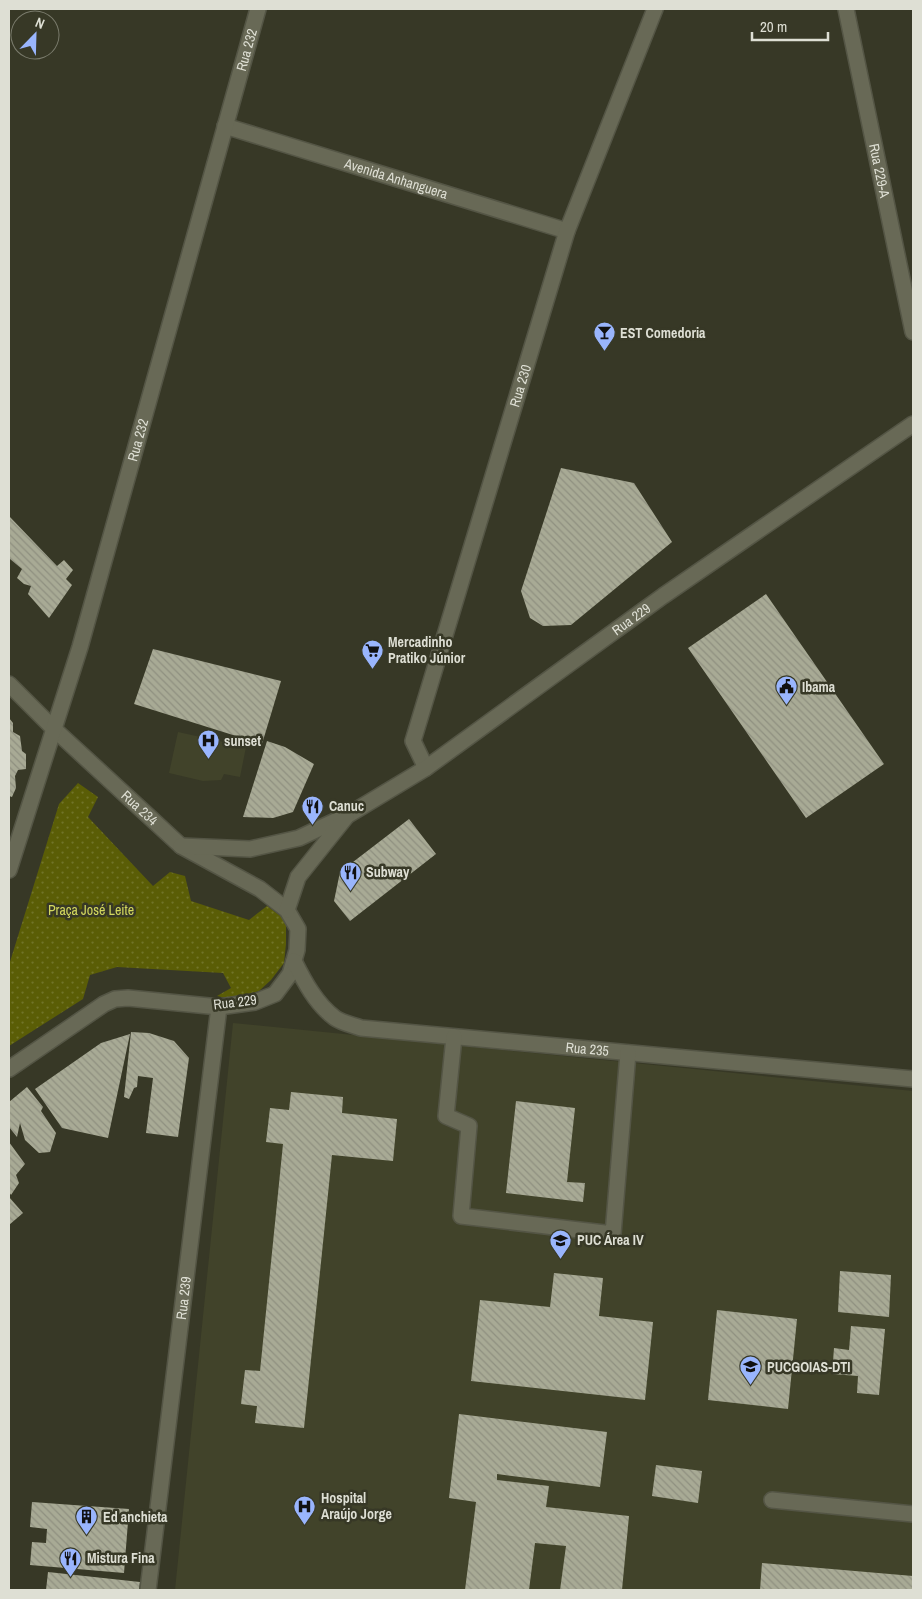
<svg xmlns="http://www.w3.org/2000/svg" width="922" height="1599" font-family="'Archivo Narrow',sans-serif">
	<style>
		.built { fill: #41432a }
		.park { fill: url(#park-dots) }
		.building { fill: url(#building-back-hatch) }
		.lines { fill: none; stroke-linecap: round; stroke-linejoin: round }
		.minor-casing { stroke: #545545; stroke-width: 18 }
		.minor { stroke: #686956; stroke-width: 15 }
		.labels { text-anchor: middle; stroke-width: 5; stroke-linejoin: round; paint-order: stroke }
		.street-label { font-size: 14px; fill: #dedfd4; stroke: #373826 }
		.poi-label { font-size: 14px; font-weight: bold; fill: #dedfd4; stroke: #373826; text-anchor: start }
		.park-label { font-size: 14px; fill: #d3d85e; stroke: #373826 }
	</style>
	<defs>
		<pattern id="park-dots" width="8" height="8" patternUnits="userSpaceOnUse" patternTransform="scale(1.25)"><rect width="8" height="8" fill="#5a5d06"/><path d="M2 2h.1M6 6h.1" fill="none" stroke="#717429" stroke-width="1.8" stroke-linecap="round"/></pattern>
		<pattern id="building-back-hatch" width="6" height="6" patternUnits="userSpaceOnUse" patternTransform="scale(1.25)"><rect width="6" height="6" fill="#a8aa95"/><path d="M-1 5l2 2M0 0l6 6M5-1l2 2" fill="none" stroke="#8f9080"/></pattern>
	</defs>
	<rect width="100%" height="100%" fill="#373826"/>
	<path class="built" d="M 178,732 L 246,747 L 240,777 L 224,774 L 221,780 L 203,781 L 169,773 Z
		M 233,1023 L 913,1091 L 913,1590 L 175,1590 Z"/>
	<path class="park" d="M 78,783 L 98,797 L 88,817 L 153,886 L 170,872 L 185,876 L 191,901 L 249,920 L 267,906 L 286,920 L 286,944 L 284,963 L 271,980 L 259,991 L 230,999 L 217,996 L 231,988 L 223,973 L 117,967 L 90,975 L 83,999 L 9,1046 L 9,965 L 59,804 Z"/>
	<path class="building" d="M 561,468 L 634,483 L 672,542 L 571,625 L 543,626 L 530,618 L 521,591 Z
		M 9,516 L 57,566 L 64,560 L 73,570 L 66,579 L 72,585 L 49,618 L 28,594 L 31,586 L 24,584 L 17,578 L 22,569 L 10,559 L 9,560 Z
		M 766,594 L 884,764 L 806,818 L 688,648 Z
		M 153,649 L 281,681 L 262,744 L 134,704 Z
		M 9,718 L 13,723 L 13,732 L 20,736 L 22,751 L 26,754 L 26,769 L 18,770 L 15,776 L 16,788 L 12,797 L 9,796 Z
		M 267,741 L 285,747 L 314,764 L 293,812 L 273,818 L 243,817 Z
		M 409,819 L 436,854 L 350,921 L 334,901 L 340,872 Z
		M 131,1032 L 149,1033 L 174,1041 L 189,1058 L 178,1137 L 146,1133 L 153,1078 L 138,1076 L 137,1087 L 134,1088 L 129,1099 L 124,1097 Z
		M 130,1034 L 108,1138 L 62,1128 L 35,1089 L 101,1043 Z
		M 27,1087 L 43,1107 L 41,1111 L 56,1133 L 50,1152 L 39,1153 L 25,1140 L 20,1123 L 17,1137 L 9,1127 L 9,1102 Z
		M 291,1092 L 343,1097 L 342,1113 L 397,1119 L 393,1161 L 332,1155 L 304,1428 L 255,1423 L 257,1406 L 241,1404 L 245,1370 L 260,1371 L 283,1144 L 266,1142 L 270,1108 L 289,1110 Z
		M 516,1101 L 575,1108 L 567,1182 L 585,1183 L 583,1202 L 506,1193 Z
		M 9,1142 L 25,1164 L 16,1175 L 19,1183 L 11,1195 L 9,1192 Z
		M 9,1197 L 23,1213 L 9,1225 Z
		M 840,1271 L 891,1275 L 889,1317 L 838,1312 Z
		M 554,1273 L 603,1278 L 599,1316 L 653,1322 L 645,1400 L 471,1381 L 480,1300 L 550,1307 Z
		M 717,1310 L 797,1319 L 788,1409 L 708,1400 Z
		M 851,1326 L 885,1329 L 879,1395 L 857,1393 L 858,1376 L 832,1374 L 834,1348 L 849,1350 Z
		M 459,1414 L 607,1432 L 600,1487 L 497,1474 L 497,1480 L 549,1486 L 546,1507 L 629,1516 L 622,1590 L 560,1590 L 566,1546 L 535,1543 L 529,1590 L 465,1590 L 476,1502 L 449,1498 Z
		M 656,1465 L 702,1471 L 698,1503 L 652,1496 Z
		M 32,1502 L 129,1509 L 124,1573 L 30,1565 L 32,1542 L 46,1543 L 47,1529 L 30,1527 Z
		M 762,1563 L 913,1576 L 913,1590 L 760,1590 Z
		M 48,1572 L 140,1582 L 139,1590 L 46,1590 Z"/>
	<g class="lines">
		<defs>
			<g id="minor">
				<path id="s1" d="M 846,9 L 913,332"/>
				<path id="s2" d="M 225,126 L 567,231"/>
				<path id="s3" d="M 9,684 L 54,729 L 181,846 L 260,889 L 287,910 L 298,929 L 297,950 L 290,974 L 275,994 L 255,1002 L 219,1007 L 128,998 L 115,999 L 104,1004 L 9,1069"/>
				<path id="s4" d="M 426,768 L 413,741 L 567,231 L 655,9"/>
				<path id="s5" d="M 181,846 L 250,849 L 299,838 L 348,815 L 426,768 L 663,596 L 913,424"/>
				<path id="s6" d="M 9,870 L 80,647 L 258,9"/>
				<path d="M 287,910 L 298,877 L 346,817"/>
				<path id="s7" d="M 294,961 C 304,981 316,1004 335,1018 C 342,1023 353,1025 361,1028 L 913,1079"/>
				<path d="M 454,1037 L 446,1116 L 469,1126 L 461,1216 L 613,1234 L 628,1053"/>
				<path d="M 772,1500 L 913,1514"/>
				<path id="s8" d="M 148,1590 L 219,1007"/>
			</g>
		</defs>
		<use href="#minor" class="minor-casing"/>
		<use href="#minor" class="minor"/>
	</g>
	<defs>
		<symbol id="bar-pin" viewBox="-11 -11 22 30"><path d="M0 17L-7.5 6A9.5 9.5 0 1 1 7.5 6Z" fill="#99b5fd" stroke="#373826"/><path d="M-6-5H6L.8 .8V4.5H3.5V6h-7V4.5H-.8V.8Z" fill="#111"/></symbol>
		<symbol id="supermarket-pin" viewBox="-11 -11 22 30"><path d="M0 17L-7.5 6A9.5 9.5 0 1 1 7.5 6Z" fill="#99b5fd" stroke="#373826"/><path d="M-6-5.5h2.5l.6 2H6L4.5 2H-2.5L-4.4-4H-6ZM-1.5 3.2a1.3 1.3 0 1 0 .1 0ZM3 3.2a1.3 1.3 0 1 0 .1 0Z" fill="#111"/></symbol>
		<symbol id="civic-pin" viewBox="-11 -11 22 30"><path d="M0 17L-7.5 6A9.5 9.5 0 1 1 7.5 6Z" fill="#99b5fd" stroke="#373826"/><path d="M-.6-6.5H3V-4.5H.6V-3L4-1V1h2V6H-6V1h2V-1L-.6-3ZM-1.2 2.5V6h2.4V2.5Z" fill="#111"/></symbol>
		<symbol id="hospital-pin" viewBox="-11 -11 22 30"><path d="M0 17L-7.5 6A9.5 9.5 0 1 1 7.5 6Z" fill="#99b5fd" stroke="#373826"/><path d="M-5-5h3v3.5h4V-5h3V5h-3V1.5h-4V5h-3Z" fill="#111"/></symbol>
		<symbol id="restaurant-pin" viewBox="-11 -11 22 30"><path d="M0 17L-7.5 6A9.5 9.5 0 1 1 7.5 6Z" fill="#99b5fd" stroke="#373826"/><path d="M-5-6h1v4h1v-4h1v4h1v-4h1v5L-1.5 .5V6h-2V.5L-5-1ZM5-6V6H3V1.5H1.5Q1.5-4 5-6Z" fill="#111"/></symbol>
		<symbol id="university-pin" viewBox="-11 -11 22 30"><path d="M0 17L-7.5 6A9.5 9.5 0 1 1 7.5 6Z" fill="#99b5fd" stroke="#373826"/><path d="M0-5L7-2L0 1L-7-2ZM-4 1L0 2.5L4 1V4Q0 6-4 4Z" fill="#111"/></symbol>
		<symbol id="building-pin" viewBox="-11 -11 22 30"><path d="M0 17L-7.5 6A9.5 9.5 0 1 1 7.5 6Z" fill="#99b5fd" stroke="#373826"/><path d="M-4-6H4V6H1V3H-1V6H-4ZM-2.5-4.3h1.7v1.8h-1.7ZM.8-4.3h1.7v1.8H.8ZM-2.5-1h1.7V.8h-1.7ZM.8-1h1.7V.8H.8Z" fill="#111"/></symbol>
	</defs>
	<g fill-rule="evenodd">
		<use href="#bar-pin" x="592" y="320" width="25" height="34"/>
		<use href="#supermarket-pin" x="360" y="638" width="25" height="34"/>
		<use href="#civic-pin" x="774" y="674" width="25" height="34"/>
		<use href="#hospital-pin" x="196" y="728" width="25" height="34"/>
		<use href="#restaurant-pin" x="300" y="794" width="25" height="34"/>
		<use href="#restaurant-pin" x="338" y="860" width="25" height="34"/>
		<use href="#university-pin" x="548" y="1228" width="25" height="34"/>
		<use href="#university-pin" x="738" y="1354" width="25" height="34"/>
		<use href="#hospital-pin" x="292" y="1494" width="25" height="34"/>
		<use href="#building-pin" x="74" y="1504" width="25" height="34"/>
		<use href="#restaurant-pin" x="58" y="1546" width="25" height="34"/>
	</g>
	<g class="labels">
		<g class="street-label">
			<text dy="5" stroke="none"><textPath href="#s6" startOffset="854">Rua 232</textPath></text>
			<text dy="5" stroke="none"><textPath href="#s1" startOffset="165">Rua 229-A</textPath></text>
			<text dy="5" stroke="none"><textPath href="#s2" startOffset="179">Avenida Anhanguera</textPath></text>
			<text dy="5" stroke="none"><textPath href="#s4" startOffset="401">Rua 230</textPath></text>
			<text dy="5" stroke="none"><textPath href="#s6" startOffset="449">Rua 232</textPath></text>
			<text dy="5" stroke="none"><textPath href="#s5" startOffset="518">Rua 229</textPath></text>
			<text dy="5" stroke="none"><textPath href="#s3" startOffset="180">Rua 234</textPath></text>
			<text transform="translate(235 1002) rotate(-7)" y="5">Rua 229</text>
			<text dy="5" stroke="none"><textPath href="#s7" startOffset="326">Rua 235</textPath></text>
			<text dy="5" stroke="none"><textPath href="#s8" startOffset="294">Rua 239</textPath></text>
		</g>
		<g class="poi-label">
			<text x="620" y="338">EST Comedoria</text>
			<text x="388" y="647">Mercadinho<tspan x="388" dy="16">Pratiko Júnior</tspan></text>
			<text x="802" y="692">Ibama</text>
			<text x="224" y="746">sunset</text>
			<text x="329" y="811">Canuc</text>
			<text x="366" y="877">Subway</text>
			<text x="577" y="1245">PUC Área IV</text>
			<text x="767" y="1372">PUCGOIAS-DTI</text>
			<text x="321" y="1503">Hospital<tspan x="321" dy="16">Araújo Jorge</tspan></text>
			<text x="103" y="1522">Ed anchieta</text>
			<text x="87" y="1563">Mistura Fina</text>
		</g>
		<g class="park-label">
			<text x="91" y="915">Praça José Leite</text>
		</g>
	</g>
	<rect width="922" height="1599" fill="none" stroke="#dedfd4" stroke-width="20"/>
	<g transform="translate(35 35) rotate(23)"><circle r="24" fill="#373826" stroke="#7a7b6c"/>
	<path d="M0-4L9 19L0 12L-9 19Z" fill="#99b5fd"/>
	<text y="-8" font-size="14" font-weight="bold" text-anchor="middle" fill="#dedfd4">N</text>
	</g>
	<path d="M752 32v8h76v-8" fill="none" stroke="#dedfd4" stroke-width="2.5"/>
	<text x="760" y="32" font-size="15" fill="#dedfd4" stroke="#373826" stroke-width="4" paint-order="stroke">20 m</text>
</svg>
